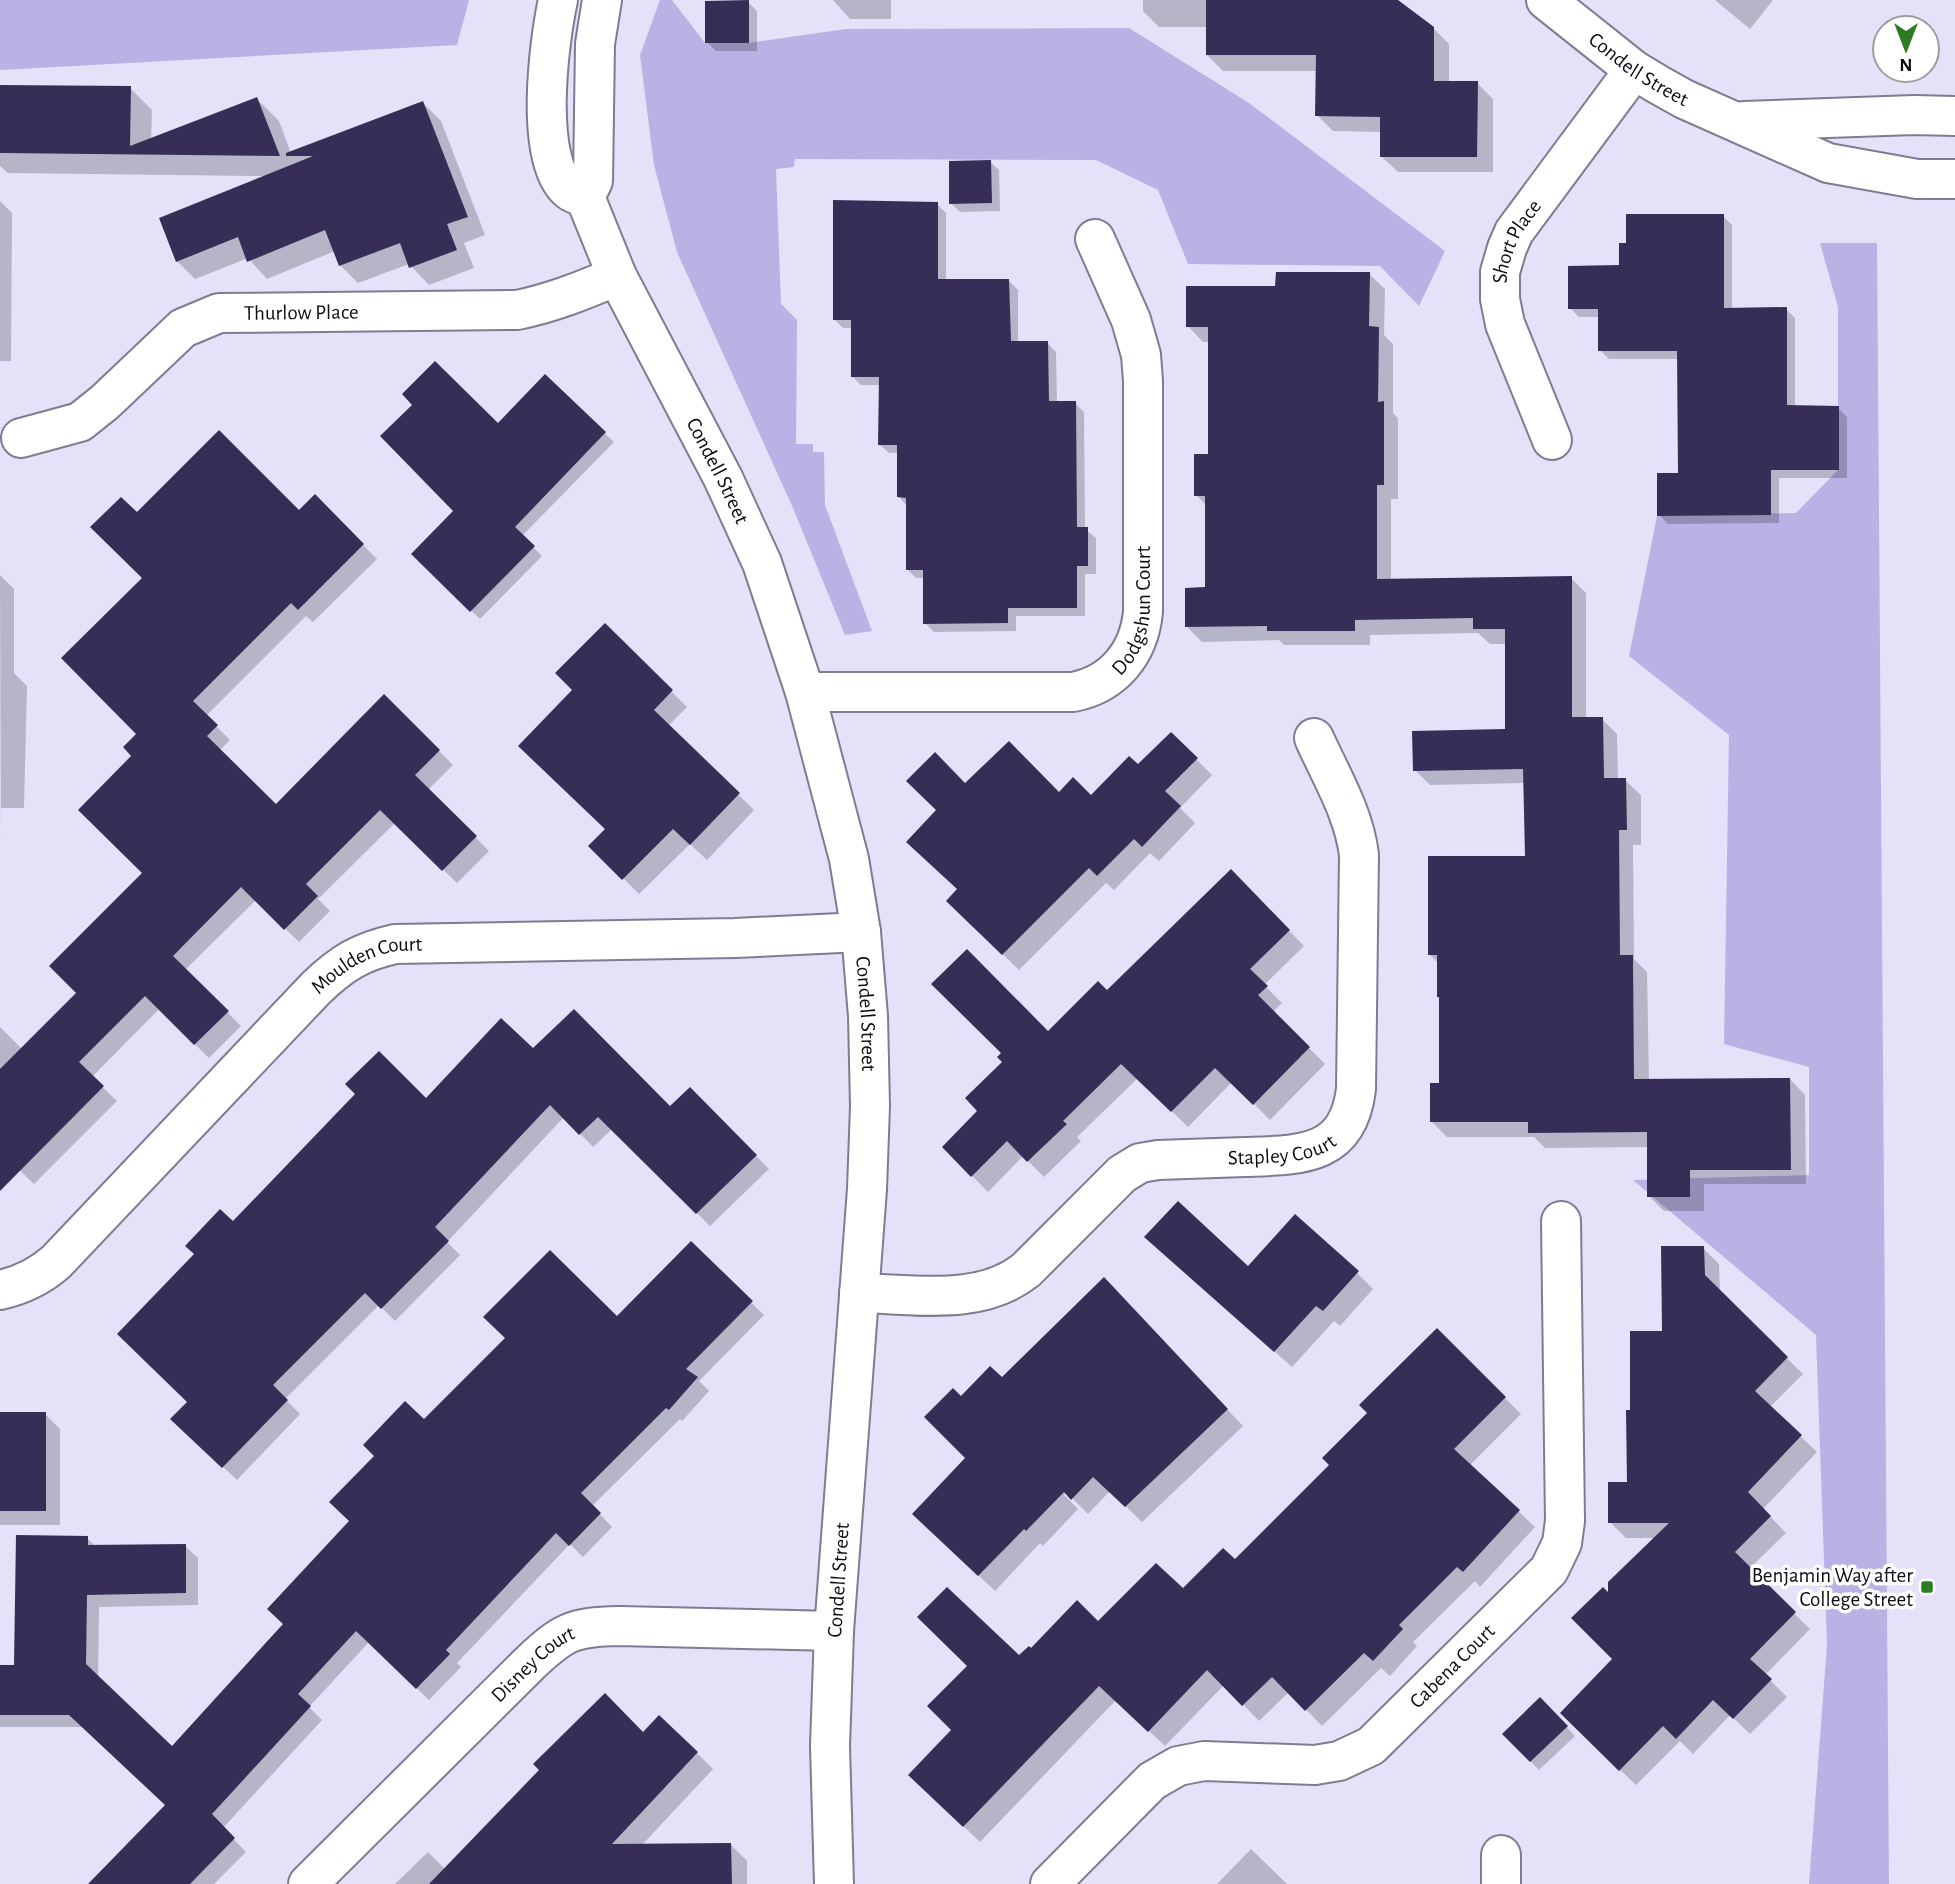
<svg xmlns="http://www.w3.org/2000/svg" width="1955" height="1884" font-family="'Alegreya Sans',sans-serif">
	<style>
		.green { fill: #b9b2e4 }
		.shadow { fill: #0003 }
		.building { fill: #372e58 }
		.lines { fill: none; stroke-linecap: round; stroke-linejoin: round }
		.minor-casing { stroke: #7f7c91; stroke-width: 42 }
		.minor { stroke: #fff; stroke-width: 38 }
		.poi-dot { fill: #2e7b24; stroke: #fff; stroke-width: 2.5 }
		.labels { text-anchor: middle; stroke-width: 7; stroke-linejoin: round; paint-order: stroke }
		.street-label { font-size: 21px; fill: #0c0b12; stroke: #fff }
		.poi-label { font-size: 21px; fill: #0c0b12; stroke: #fff; text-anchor: end }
	</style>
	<rect width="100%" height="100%" fill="#e4e1f9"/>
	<path class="green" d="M 0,0 L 469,0 L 457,45 L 0,70 Z
		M 660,0 L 672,0 L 705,43 L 749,43 L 846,29 L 1129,28 L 1249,103 L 1445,251 L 1419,306 L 1380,266 L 1188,264 L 1158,190 L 1096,160 L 795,159 L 794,167 L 776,169 L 781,304 L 797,320 L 796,444 L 813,444 L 813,452 L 824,452 L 825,505 L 872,631 L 845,635 L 793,508 L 677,252 L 654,165 L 640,55 Z
		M 1820,243 L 1877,243 L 1889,1884 L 1809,1884 L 1827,1645 L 1816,1335 L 1633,1180 L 1809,1175 L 1809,1067 L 1724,1044 L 1729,735 L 1629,656 L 1657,516 L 1796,513 L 1838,470 L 1838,307 Z"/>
	<path class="shadow" d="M 833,0 L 891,0 L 891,19 L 850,19 Z
		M 1143,0 L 1395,0 L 1433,28 L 1449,44 L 1449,83 L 1477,83 L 1493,99 L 1493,172 L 1398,172 L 1382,157 L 1382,132 L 1333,131 L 1317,115 L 1318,71 L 1223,71 L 1207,55 L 1207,27 L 1159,27 L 1143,11 Z
		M 1715,0 L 1773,0 L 1750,29 Z
		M 748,2 L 757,11 L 757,51 L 716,51 L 707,42 Z
		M 0,86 L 130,88 L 152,110 L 151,140 L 257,99 L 279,121 L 291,153 L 423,103 L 441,121 L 485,235 L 464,243 L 474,268 L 429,285 L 409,264 L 358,283 L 340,265 L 335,251 L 267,279 L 248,258 L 195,279 L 177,261 L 266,176 L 8,173 L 0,166 Z
		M 990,162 L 999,170 L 1000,211 L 960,212 L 951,203 Z
		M 0,201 L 12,213 L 11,361 L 0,361 Z
		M 937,204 L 946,213 L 946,281 L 1009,281 L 1018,290 L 1018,343 L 1047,343 L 1056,352 L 1057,403 L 1075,403 L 1084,412 L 1085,529 L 1096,538 L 1096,574 L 1085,574 L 1085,616 L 1016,616 L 1016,631 L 934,632 L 925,623 L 925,578 L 916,578 L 907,569 L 907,506 L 899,497 L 899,453 L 889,453 L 880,445 L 881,385 L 861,385 L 852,376 L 852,328 L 843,328 L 835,320 Z
		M 1723,216 L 1732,225 L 1732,309 L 1786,309 L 1795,318 L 1795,407 L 1838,408 L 1847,417 L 1847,478 L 1779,478 L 1779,523 L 1668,524 L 1659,515 L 1680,475 L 1678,359 L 1609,359 L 1600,350 L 1599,317 L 1579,317 L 1570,308 L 1621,266 Z
		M 1369,274 L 1385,289 L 1384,335 L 1393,344 L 1393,413 L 1398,418 L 1398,499 L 1391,499 L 1391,581 L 1571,578 L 1586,593 L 1586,719 L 1602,719 L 1617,734 L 1618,780 L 1625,780 L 1641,795 L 1641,845 L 1633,845 L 1634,959 L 1647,972 L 1649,1081 L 1790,1079 L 1805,1095 L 1806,1184 L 1704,1184 L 1704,1211 L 1664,1211 L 1649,1196 L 1649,1147 L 1545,1148 L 1534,1137 L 1447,1137 L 1432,1122 L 1440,1084 L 1440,999 L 1438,997 L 1438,963 L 1430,955 L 1527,858 L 1525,783 L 1430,785 L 1415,770 L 1507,731 L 1507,644 L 1490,644 L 1478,633 L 1370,635 L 1370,645 L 1284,645 L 1279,640 L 1202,642 L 1187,627 L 1207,589 L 1207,506 L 1196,495 L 1210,455 L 1210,342 L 1203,342 L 1188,326 L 1277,288 Z
		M 545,377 L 614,442 L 522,536 L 542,556 L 480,619 L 414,554 L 456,511 L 498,425 Z
		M 315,497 L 377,559 L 313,622 L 306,616 L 206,716 L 230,740 L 219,751 L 276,806 L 384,697 L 453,765 L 428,790 L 489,851 L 457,883 L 395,823 L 318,899 L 330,911 L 299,942 L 256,900 L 185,970 L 241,1026 L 209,1058 L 159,1009 L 92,1077 L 117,1101 L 34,1184 L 2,1153 L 0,1155 L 0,1027 L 22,1049 L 79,993 L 144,873 L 134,756 L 139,734 L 144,578 L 137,515 L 299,512 Z
		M 0,575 L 14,589 L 14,673 L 27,686 L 24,808 L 1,808 L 1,849 Z
		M 605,626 L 687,707 L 668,726 L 754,810 L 707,860 L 690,844 L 639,894 L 591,846 L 607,830 L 574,690 Z
		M 1171,734 L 1212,775 L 1180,808 L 1195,823 L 1159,861 L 1150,853 L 1114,890 L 1106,883 L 1019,970 L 948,901 L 959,890 L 965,786 L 1091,797 L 1138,767 Z
		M 1231,872 L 1304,946 L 1264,985 L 1282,1003 L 1273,1012 L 1325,1064 L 1270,1120 L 1232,1082 L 1188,1127 L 1138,1078 L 1077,1137 L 1081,1141 L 1044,1177 L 1023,1156 L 988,1192 L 944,1147 L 1048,1033 L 1107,992 Z
		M 534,1050 L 670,1108 L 690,1089 L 769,1169 L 710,1226 L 612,1129 L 593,1147 L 564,1117 L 447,1242 L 460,1255 L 395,1321 L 379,1305 L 285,1399 L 300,1414 L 237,1480 L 186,1432 L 189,1402 L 233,1224 L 426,1100 Z
		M 1146,1237 L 1248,1269 L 1357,1273 L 1373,1289 L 1340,1326 L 1334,1321 L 1292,1367 Z
		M 691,1243 L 764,1315 L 699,1381 L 709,1391 L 682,1421 L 680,1419 L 592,1506 L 612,1527 L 583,1557 L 570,1544 L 457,1663 L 461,1667 L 429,1700 L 369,1642 L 309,1707 L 322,1720 L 223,1828 L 246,1852 L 214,1884 L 90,1884 L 167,1806 L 83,1727 L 0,1727 L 0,1667 L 16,1667 L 87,1538 L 96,1547 L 185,1546 L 198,1558 L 198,1605 L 99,1607 L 98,1678 L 172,1748 L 285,1625 L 351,1521 L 424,1422 L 617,1319 Z
		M 1703,1248 L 1719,1264 L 1720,1292 L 1803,1374 L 1770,1407 L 1817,1452 L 1763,1509 L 1786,1533 L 1749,1569 L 1810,1629 L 1765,1675 L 1787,1697 L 1750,1734 L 1730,1715 L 1693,1754 L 1680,1741 L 1636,1785 L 1578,1729 L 1615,1659 L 1610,1596 L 1656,1538 L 1626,1538 L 1610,1522 L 1629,1483 L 1632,1411 L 1664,1333 Z
		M 1119,1296 L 1243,1426 L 1142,1522 L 1110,1491 L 1088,1514 L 1066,1492 L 1064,1495 L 1078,1509 L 1043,1546 L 1040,1543 L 995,1591 L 931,1530 L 968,1458 L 961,1398 L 1002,1380 Z
		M 1437,1330 L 1521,1414 L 1470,1465 L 1535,1527 L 1480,1587 L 1475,1581 L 1413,1642 L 1417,1646 L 1390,1676 L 1381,1668 L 1322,1726 L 1289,1692 L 1259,1721 L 1224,1685 L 1165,1746 L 1116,1700 L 980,1842 L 927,1791 L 1019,1658 L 1031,1650 L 1183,1591 L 1235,1562 L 1332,1465 L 1369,1413 Z
		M 0,1414 L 45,1414 L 60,1429 L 60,1525 L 0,1525 Z
		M 1540,1699 L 1575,1736 L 1539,1770 L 1504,1734 Z
		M 644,1734 L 697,1753 L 713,1769 L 642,1845 L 730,1844 L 747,1861 L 747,1884 L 395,1884 L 428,1852 L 446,1870 Z
		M 1251,1849 L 1287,1884 L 1217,1884 Z"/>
	<path class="building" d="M 749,0 L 749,43 L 705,43 L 705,1 Z
		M 1206,0 L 1398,0 L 1434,27 L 1434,81 L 1478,81 L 1477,157 L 1380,157 L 1380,117 L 1315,116 L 1316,55 L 1206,55 Z
		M 0,85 L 131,86 L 130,146 L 257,97 L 280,156 L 0,153 Z
		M 423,101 L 468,217 L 447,224 L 457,250 L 409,268 L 400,243 L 339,266 L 325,230 L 247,262 L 238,237 L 176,262 L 159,218 L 313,156 L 286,156 L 286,153 Z
		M 991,160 L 992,203 L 949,204 L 949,161 Z
		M 833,200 L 938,202 L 938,279 L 1009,279 L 1011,341 L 1048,341 L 1049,401 L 1076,401 L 1077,527 L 1088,527 L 1088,566 L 1077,566 L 1077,608 L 1008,608 L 1008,623 L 923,624 L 923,570 L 906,570 L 906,498 L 897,497 L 897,445 L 878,445 L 879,377 L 851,377 L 851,320 L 833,320 Z
		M 1626,214 L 1724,214 L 1724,308 L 1787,307 L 1787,405 L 1839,406 L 1839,470 L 1771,470 L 1771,515 L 1657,516 L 1657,473 L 1678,473 L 1677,351 L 1598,351 L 1598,309 L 1568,309 L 1568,266 L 1619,265 L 1619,243 L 1626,243 Z
		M 1276,272 L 1370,272 L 1369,326 L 1379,327 L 1378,402 L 1384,401 L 1384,485 L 1377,485 L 1377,579 L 1572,576 L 1572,717 L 1603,717 L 1604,778 L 1626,778 L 1627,830 L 1619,830 L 1620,955 L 1633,955 L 1634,1079 L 1790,1078 L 1791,1170 L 1690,1170 L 1690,1197 L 1647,1197 L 1647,1132 L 1528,1133 L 1528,1122 L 1430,1122 L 1430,1083 L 1439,1083 L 1439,997 L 1437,997 L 1437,955 L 1428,955 L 1428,856 L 1525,856 L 1523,769 L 1413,771 L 1412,731 L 1505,729 L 1505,629 L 1473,629 L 1473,618 L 1355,620 L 1355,631 L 1267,631 L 1267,626 L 1185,627 L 1185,588 L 1205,587 L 1205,496 L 1194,496 L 1194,454 L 1208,454 L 1208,327 L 1186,327 L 1186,286 L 1275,286 Z
		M 435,361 L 498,423 L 545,374 L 606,432 L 515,527 L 535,546 L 470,612 L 411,554 L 453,511 L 380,436 L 412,405 L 402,394 Z
		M 219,430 L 299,510 L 315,494 L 364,544 L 298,610 L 291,603 L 193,701 L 218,725 L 207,736 L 276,804 L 384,694 L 440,750 L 415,775 L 477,836 L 442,871 L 380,810 L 306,884 L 318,896 L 284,930 L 241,887 L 173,956 L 229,1011 L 194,1045 L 145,996 L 79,1062 L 104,1086 L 0,1191 L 0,1069 L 76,993 L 49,966 L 142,873 L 78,810 L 131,756 L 123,747 L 136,734 L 61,658 L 142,578 L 90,527 L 121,497 L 137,512 Z
		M 605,623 L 673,690 L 654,710 L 740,793 L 690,845 L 673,829 L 622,880 L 588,846 L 605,829 L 518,746 L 572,690 L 555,673 Z
		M 1171,732 L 1198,758 L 1165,791 L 1181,806 L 1142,847 L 1134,839 L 1097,876 L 1089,868 L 1002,955 L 946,901 L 957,889 L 906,842 L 936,810 L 906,781 L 935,752 L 965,783 L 1009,741 L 1059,792 L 1073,777 L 1091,795 L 1129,756 L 1138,764 Z
		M 1231,869 L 1290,930 L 1250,969 L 1268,986 L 1258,995 L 1310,1047 L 1253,1105 L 1215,1068 L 1171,1112 L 1121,1064 L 1063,1121 L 1067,1124 L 1027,1162 L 1007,1141 L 971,1177 L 942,1147 L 977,1111 L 965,1098 L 1002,1062 L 997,1057 L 1001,1053 L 931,984 L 967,949 L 1048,1031 L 1098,981 L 1107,990 Z
		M 574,1009 L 670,1106 L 690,1087 L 757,1155 L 696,1214 L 598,1117 L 579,1135 L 550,1105 L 435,1227 L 449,1241 L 381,1309 L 365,1293 L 273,1385 L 288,1400 L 222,1468 L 170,1419 L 187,1402 L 117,1334 L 194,1254 L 185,1246 L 220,1209 L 233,1221 L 355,1094 L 345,1084 L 379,1051 L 426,1098 L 501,1018 L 533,1048 Z
		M 1178,1201 L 1248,1266 L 1295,1214 L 1359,1271 L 1323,1311 L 1316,1306 L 1274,1352 L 1144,1237 Z
		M 691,1241 L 753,1301 L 686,1369 L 698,1377 L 669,1410 L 666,1408 L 581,1493 L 601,1513 L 569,1546 L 556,1533 L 446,1650 L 450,1654 L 416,1689 L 356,1631 L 298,1694 L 311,1706 L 212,1814 L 235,1838 L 190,1884 L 88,1884 L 165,1805 L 69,1715 L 0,1715 L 0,1665 L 14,1665 L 16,1535 L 88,1536 L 88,1545 L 186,1544 L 186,1593 L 87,1595 L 86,1664 L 172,1746 L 283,1624 L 267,1609 L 349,1521 L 329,1502 L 374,1456 L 363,1445 L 405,1401 L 424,1419 L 505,1338 L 483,1317 L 550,1250 L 617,1316 Z
		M 1661,1246 L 1704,1246 L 1705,1275 L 1788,1357 L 1755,1391 L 1802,1435 L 1748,1492 L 1771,1516 L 1735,1552 L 1796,1612 L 1750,1659 L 1772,1679 L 1733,1719 L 1713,1700 L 1676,1739 L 1663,1726 L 1619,1771 L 1560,1713 L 1612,1659 L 1571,1618 L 1603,1587 L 1608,1592 L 1608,1582 L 1669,1523 L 1608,1523 L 1608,1482 L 1627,1482 L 1626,1410 L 1630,1410 L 1630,1331 L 1662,1331 Z
		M 1104,1277 L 1228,1409 L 1125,1507 L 1093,1477 L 1071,1500 L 1064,1492 L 1026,1531 L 1024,1529 L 978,1576 L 912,1514 L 965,1458 L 924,1417 L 953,1388 L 961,1396 L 990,1366 L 1002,1377 Z
		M 1437,1328 L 1506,1397 L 1454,1449 L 1520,1510 L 1463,1572 L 1457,1567 L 1399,1625 L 1403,1629 L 1373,1661 L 1364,1653 L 1305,1711 L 1272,1677 L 1242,1706 L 1207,1670 L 1148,1732 L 1099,1686 L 963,1827 L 908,1775 L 951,1730 L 927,1706 L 967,1666 L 917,1617 L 947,1587 L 1019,1655 L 1029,1646 L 1031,1648 L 1077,1600 L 1098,1621 L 1156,1563 L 1183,1588 L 1223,1548 L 1235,1559 L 1329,1465 L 1322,1458 L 1367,1413 L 1359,1405 Z
		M 0,1412 L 46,1412 L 46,1511 L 0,1511 Z
		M 605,1693 L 643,1732 L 659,1715 L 698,1752 L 612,1844 L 731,1843 L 732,1884 L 429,1884 L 539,1770 L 533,1764 Z
		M 1540,1697 L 1568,1726 L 1530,1762 L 1502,1734 Z"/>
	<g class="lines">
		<defs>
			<g id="minor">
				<path d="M 558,0 C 549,41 533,162 570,191 C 573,194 581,196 585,197"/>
				<path id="s1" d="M 602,0 L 595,44 L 593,181 L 585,197 L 617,276 L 723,478 L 762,563 L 805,692 L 849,859 L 861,932 L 868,1016 L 870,1106 L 867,1189 L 834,1631 L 830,1746 L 834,1884"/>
				<path id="s2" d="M 1546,0 L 1634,70 L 1659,85 L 1684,99 L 1828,163 L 1917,179 L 1955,179"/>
				<path d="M 1744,121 L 1914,115 L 1955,116"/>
				<path id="s3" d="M 21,438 L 80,422 L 105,402 L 183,328 L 219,313 L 517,310 C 552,303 584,290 617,276"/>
				<path id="s4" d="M 1552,440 L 1505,324 L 1500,299 L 1500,272 L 1507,248 L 1514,232 L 1634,70"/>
				<path id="s5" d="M 805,692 L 1073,692 C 1114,684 1139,653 1143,612 L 1143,381 L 1141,355 L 1131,320 L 1095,239"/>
				<path id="s6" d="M 0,1290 C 22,1285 39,1277 56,1262 L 316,988 C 342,963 360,952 395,944 L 735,938 L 861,932"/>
				<path id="s7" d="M 859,1293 C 914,1294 980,1307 1026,1270 L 1122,1174 L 1140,1163 L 1158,1160 C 1187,1159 1216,1158 1245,1157 C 1300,1155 1348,1157 1356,1089 L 1359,855 C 1354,813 1331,776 1314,738"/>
				<path d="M 1501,1855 L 1501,1884"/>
				<path id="s8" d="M 308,1884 L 529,1664 C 563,1632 571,1627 619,1626 L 834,1631"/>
				<path id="s9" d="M 1050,1884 L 1152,1781 L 1178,1766 L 1204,1761 L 1315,1765 L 1339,1761 L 1371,1746 L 1549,1570 L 1562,1543 L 1565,1521 L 1561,1221"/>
			</g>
		</defs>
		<use href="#minor" class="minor-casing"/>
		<use href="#minor" class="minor"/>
	</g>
	<rect class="poi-dot" x="1920" y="1580" width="14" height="14" rx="3.5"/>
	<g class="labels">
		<g class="street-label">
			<text dy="7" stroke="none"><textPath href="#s2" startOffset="116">Condell Street</textPath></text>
			<text dy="7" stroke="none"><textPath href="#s4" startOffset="212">Short Place</textPath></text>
			<text dy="7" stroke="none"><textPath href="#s3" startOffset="322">Thurlow Place</textPath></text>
			<text dy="7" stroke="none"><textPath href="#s1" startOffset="504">Condell Street</textPath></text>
			<text dy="7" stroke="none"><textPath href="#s5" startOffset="382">Dodgshun Court</textPath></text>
			<text dy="7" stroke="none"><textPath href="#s6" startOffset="499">Moulden Court</textPath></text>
			<text dy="7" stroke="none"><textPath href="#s1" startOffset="1071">Condell Street</textPath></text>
			<text dy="7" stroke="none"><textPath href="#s7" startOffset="472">Stapley Court</textPath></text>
			<text transform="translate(838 1580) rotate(-86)" y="7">Condell Street</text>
			<text dy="7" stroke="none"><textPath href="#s9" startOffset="486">Cabena Court</textPath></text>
			<text dy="7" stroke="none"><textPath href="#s8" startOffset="315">Disney Court</textPath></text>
		</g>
		<g class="poi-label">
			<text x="1913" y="1582">Benjamin Way after<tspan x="1913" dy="24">College Street</tspan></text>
		</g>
	</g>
	<g transform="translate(1906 49) rotate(180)"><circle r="33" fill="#ffffff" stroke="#9e9da0" stroke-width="2"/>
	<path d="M0-5L12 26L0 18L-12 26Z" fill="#2e7b24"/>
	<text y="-10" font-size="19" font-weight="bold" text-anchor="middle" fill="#0c0b12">N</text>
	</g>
</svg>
